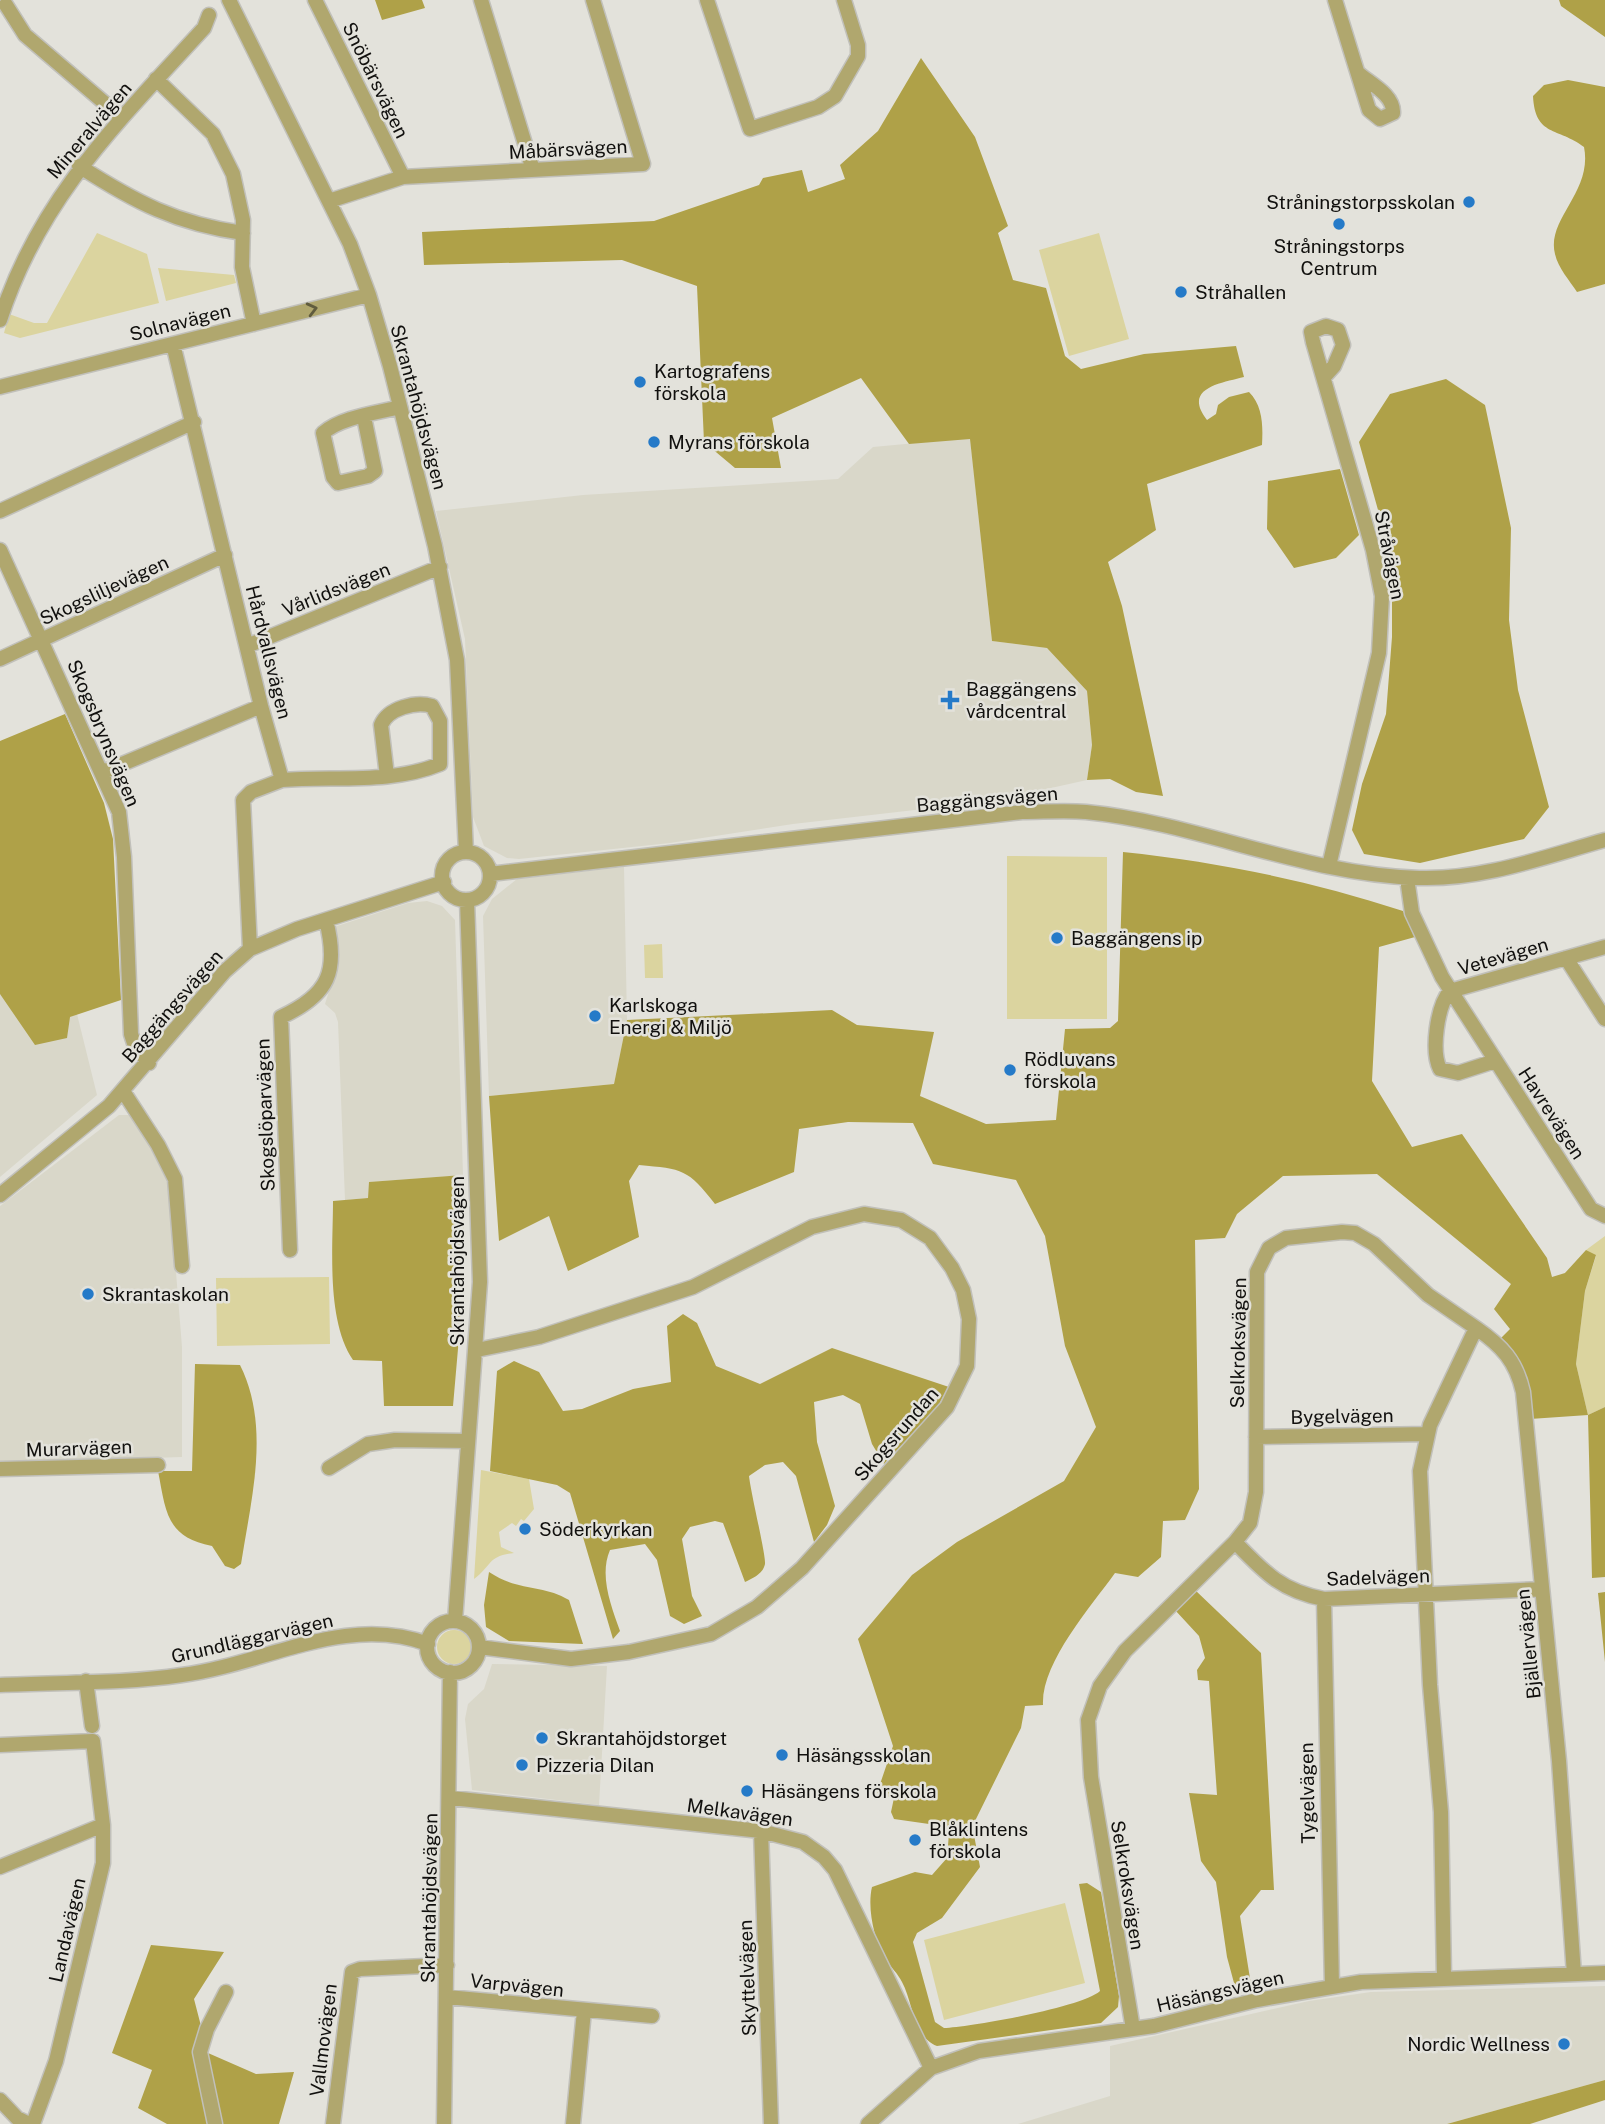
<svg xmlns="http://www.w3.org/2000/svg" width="1605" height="2124" font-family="'Public Sans',sans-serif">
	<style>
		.built { fill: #d9d7c9 }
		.green { fill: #dbd49f }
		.forest { fill: #afa148 }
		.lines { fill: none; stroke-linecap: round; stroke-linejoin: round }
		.minor-casing { stroke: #c1c0ba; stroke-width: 17 }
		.minor { stroke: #b0a76e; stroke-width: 14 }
		.oneway { stroke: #605c3e }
		.poi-dot { fill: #257ac8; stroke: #e3e2db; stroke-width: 2.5 }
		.labels { text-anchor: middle; stroke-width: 5; stroke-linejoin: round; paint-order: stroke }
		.street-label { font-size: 19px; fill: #11100e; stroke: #e3e2db }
		.poi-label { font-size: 19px; fill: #11100e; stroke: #e3e2db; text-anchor: start }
	</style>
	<rect width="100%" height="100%" fill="#e3e2db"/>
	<path class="built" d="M 970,438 L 992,641 L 1047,648 L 1087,691 L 1092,745 L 1087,780 L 993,801 L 793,824 L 670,843 L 519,859 L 507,858 L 484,846 L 473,817 L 465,639 L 436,511 L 583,495 L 838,479 L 873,447 Z
		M 624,867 L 627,1020 L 614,1084 L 489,1096 L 483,916 L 492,899 L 517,879 Z
		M 427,901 L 442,906 L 455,920 L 463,1175 L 370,1182 L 368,1198 L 345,1200 L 338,1022 L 335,1013 L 325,1004 L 334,975 L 338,948 L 334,927 L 408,903 Z
		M 0,994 L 70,1017 L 77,1014 L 97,1095 L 0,1177 Z
		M 119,1115 L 131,1115 L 163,1165 L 169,1185 L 182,1347 L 182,1457 L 0,1463 L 0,1206 Z
		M 492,1664 L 607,1666 L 599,1805 L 472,1790 L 465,1719 L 468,1704 L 484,1689 Z
		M 1605,1986 L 1605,2080 L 1447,2124 L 1018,2124 L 1110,2096 L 1110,2046 L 1309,2001 L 1371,1992 Z"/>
	<path class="green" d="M 97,233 L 147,254 L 159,303 L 20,338 L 4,333 L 9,314 L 34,323 L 47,323 Z
		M 1099,233 L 1129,339 L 1069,356 L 1039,250 Z
		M 158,268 L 234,275 L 236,283 L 166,301 Z
		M 1007,856 L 1107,857 L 1107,1019 L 1007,1019 Z
		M 662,944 L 663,978 L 645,978 L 644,945 Z
		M 1605,1236 L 1605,1407 L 1588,1415 L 1576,1364 L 1585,1291 L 1596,1256 L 1586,1250 Z
		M 329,1277 L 330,1344 L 217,1346 L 216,1278 Z
		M 481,1470 L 529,1479 L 534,1509 L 524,1521 L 521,1519 L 516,1526 L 512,1523 L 499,1532 L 501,1547 L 514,1553 C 487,1556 492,1566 474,1579 Z
		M437 1647a17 17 0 1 1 34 0a17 17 0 1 1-34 0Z
		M 1065,1903 L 1085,1983 L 944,2020 L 924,1940 Z"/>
	<path class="forest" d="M 375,0 L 422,0 L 425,8 L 382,20 Z
		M 1559,0 L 1605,0 L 1605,37 L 1561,6 Z
		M 921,58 L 975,137 L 1008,226 L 998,233 L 1013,280 L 1046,288 L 1065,356 L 1081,369 L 1144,354 L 1236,346 L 1244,377 C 1221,383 1182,388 1207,420 L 1216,414 L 1218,405 L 1229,397 L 1249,392 C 1263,406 1263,426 1262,445 L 1147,484 L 1156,530 L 1108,562 L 1122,606 L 1163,796 L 1136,792 L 1110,779 L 1087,780 L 1092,745 L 1087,691 L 1047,648 L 992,641 L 970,439 L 909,444 L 861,378 L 772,418 L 781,468 L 735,468 L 704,442 L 697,286 L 622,260 L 424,265 L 422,232 L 654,221 L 759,185 L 763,178 L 802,170 L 808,192 L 845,179 L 840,165 L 878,131 Z
		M 1568,80 L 1605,87 L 1605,284 L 1577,292 C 1570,281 1558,268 1555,254 C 1546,219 1593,192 1584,147 C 1558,127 1535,137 1533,96 L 1544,85 Z
		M 1446,379 L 1485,405 L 1511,528 L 1509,620 L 1518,690 L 1549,807 L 1524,839 L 1420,863 L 1364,854 L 1352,830 L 1362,784 L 1386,714 L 1392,637 L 1392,560 L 1359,442 L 1390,394 Z
		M 1340,469 L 1359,535 L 1336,558 L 1294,568 L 1267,529 L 1268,481 Z
		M 65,714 L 104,803 L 113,839 L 121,1000 L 70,1017 L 67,1038 L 35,1045 L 0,994 L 0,741 Z
		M 1123,852 C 1219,862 1311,881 1403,911 L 1415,937 L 1379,947 L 1372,1081 L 1412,1147 L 1462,1134 L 1547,1258 L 1552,1277 L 1565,1273 L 1586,1250 L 1596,1255 L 1585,1291 L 1576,1364 L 1588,1415 L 1605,1407 L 1605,1577 L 1592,1578 L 1588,1415 L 1530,1419 L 1521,1364 L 1500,1339 L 1510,1329 L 1494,1309 L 1511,1284 L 1377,1174 L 1283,1176 L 1237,1214 L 1225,1238 L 1195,1240 L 1199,1489 L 1185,1520 L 1163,1521 L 1161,1557 L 1138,1577 L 1115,1573 C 1090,1608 1041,1663 1043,1705 L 1025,1706 L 1021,1728 L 976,1819 L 974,1835 L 980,1867 L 942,1918 L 917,1933 L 913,1942 L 935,2022 L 944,2028 C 971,2027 1083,2007 1100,1991 L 1079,1884 L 1087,1883 L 1101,1892 L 1119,1996 L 1118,2007 L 1101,2023 L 937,2046 C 913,2037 913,2002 902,1982 C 898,1974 891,1967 886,1960 C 874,1941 867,1908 872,1887 L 915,1872 L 932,1875 L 947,1858 L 949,1833 L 929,1824 L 894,1819 L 891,1812 L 894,1798 L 877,1793 L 893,1746 L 858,1639 L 912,1575 L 957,1542 L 1064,1481 L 1096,1427 L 1065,1346 L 1045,1236 L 1016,1180 L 933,1164 L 913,1123 L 848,1122 L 799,1129 L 794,1172 L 715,1204 C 688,1169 683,1169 639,1165 L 629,1181 L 639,1237 L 568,1271 L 549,1216 L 499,1241 L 489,1096 L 614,1084 L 627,1020 L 832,1010 L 857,1025 L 934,1032 L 920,1096 L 986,1124 L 1056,1120 L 1065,1029 L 1110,1028 L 1118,1021 Z
		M 463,1175 L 464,1280 L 453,1406 L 384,1406 L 382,1361 L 353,1360 C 326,1320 333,1248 333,1201 L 368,1198 L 369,1182 Z
		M 683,1314 L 697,1323 L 716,1366 L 760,1384 L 832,1348 L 949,1387 L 936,1409 L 884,1464 L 872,1444 L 860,1404 L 843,1395 L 814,1402 L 817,1442 L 835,1506 L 827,1525 L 814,1542 L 796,1476 L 783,1462 L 765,1465 L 749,1476 C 751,1494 766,1555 765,1564 C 763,1574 753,1578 745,1582 L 723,1523 L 715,1521 L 690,1527 L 682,1539 L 692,1596 L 702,1616 L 684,1624 L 670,1616 L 657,1560 L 645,1544 L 610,1550 C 599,1575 611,1606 620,1631 L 613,1639 L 570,1493 L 557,1485 L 490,1471 L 497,1371 L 514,1361 L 539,1372 L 563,1411 L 582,1409 L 633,1389 L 671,1382 L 667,1326 Z
		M 195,1364 L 240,1365 C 271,1427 251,1499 241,1564 L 234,1569 L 225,1566 L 212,1546 C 166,1537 166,1512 158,1471 L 192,1471 Z
		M 489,1572 C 519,1592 543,1584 569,1600 L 583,1644 L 509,1641 L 486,1627 L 484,1605 Z
		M 1195,1590 L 1261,1653 L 1274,1890 L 1261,1890 L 1240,1916 L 1252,1991 L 1237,1994 L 1227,1957 L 1216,1882 L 1201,1861 L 1189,1793 L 1217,1795 L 1209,1681 L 1198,1680 L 1197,1670 L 1205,1658 L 1199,1636 L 1175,1610 Z
		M 1605,1592 L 1605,1662 L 1598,1593 Z
		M 151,1945 L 224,1952 L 194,1999 L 208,2053 L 256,2074 L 294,2072 L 279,2124 L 167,2124 L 138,2108 L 152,2070 L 112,2053 Z
		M 1605,2080 L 1605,2100 L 1530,2124 L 1447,2124 Z"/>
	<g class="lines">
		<defs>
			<path id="minor" d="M 229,0 L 350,244 L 369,295 L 390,366 L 435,546 L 457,660 L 466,852
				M 315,0 L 403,177
				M 481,0 L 533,170
				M 707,0 L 750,129 L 818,107 L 835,96 L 858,56 L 858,45 L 844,0
				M 1335,0 L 1369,110 L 1380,119 L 1393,113 C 1394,95 1371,84 1358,73
				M 6,5 L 25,35 L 121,117
				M 156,79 L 213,134 L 233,174 L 243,220 L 242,267 L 254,324
				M 79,166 C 135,202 177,224 243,233
				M 329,201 L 403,177 L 643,164 L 593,0
				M 0,320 C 39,198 120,120 204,28 L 209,15
				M 173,344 L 261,706 L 282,780 L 251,792 L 243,800 L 250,949
				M 1324,377 L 1334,366 L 1343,345 L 1338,330 L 1326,326 L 1311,332 L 1313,342 L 1373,550 L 1382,596 L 1379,653 L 1329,866
				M 0,387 L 369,295
				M 364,417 L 375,471 L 368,476 L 338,483 L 333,477 L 323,433 C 341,417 377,413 400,407
				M 0,511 L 194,422
				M 0,550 L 119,812 L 124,857 L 131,1034 L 135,1046 L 149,1063
				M 247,646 L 440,567
				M 0,659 L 225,555
				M 103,772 L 261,706
				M 282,780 C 334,776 392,784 440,764 L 440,721 L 432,706 C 416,701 388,708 381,725 L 387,776
				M442 876a24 24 0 1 1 48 0a24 24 0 1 1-48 0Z
				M 490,874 L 1022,812 C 1043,812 1065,810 1086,812 C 1198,823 1305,875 1419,878 C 1483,880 1544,857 1605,840
				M 1407,878 L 1412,913 L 1442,977 L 1591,1209 L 1605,1216
				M 1566,958 L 1605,1019
				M 1495,1061 L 1458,1073 L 1440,1069 C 1431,1051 1437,1006 1450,991 L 1605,947
				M 123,1091 L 158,1145 L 175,1179 L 182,1266
				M 0,1195 L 109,1106 L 225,971 L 250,949 L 297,929 L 444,882
				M 290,1250 L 281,1017 C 329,995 339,971 326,920
				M 1476,1328 C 1502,1346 1516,1361 1523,1392 L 1559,1761 L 1574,1974
				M 477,1350 L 539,1337 L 693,1287 L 812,1227 L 864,1214 L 901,1220 L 930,1238 L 952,1268 L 963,1290 L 969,1319 L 967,1366 L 947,1407 L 802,1568 L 757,1607 L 711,1634 L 629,1652 L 571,1659 L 479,1647
				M 1256,1437 L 1427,1434
				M 329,1468 L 368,1444 L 395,1440 L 468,1441
				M 0,1469 L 158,1465
				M 1235,1542 C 1264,1572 1281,1591 1324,1599 L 1542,1589
				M 1324,1599 L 1332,1986
				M 455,1621 L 480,1282 L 467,900
				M427 1647a26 26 0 1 1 52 0a26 26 0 1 1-52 0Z
				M 86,1681 L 92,1726
				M 0,1685 C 60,1682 122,1684 182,1675 C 263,1665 345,1613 428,1644
				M 0,1745 L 93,1741 L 103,1825 L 103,1863 L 56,2061 L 33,2124
				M 451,1798 L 761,1831 L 803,1842 L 824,1857 L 835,1870 L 931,2068
				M 761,1831 L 771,2124
				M 0,1867 L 103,1825
				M 447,1997 L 652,2016
				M 1133,2029 L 1091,1777 L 1088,1720 L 1100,1686 L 1125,1651 L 1235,1542 L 1250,1523 L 1256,1492 L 1257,1272 L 1269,1248 L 1286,1238 L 1342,1232 L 1355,1233 L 1374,1244 L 1428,1295 L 1476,1328 L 1430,1425 L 1420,1471 L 1430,1685 L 1441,1812 L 1444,1977
				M 0,2100 L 17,2118 L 29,2124
				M 215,2124 L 200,2052 L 207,2029 L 226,1992
				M 333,2124 L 352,1972 L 360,1969 L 447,1965
				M 444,2124 L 450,1672
				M 573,2124 L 584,2011
				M 868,2124 L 931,2068 L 979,2051 L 1154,2026 L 1257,2000 L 1361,1982 L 1605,1973"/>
		</defs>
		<use href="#minor" class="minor-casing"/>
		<use href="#minor" class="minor"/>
	</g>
	<defs><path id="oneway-chevron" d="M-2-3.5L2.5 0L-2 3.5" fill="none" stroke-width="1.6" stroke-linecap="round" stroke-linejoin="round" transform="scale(1.75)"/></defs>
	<use class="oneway" href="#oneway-chevron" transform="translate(312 309) rotate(-14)"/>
	<g class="poi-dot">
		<circle cx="1469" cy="202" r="7"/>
		<circle cx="1339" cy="224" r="7"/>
		<circle cx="1181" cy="292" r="7"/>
		<circle cx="640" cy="382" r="7"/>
		<circle cx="654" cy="442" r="7"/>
		<path d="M946.5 689.5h7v7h7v7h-7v7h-7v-7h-7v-7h7z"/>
		<circle cx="1057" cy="938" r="7"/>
		<circle cx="595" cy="1016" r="7"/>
		<circle cx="1010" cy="1070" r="7"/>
		<circle cx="88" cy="1294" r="7"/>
		<circle cx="525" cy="1529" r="7"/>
		<circle cx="542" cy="1738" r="7"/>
		<circle cx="782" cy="1755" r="7"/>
		<circle cx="522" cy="1765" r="7"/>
		<circle cx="747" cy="1791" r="7"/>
		<circle cx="915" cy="1840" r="7"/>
		<circle cx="1564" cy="2044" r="7"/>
	</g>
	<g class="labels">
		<g class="street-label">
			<text transform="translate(376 80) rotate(64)" y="7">Snöbärsvägen</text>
			<text transform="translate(89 130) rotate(-50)" y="7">Mineralvägen</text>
			<text transform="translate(568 149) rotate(-3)" y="7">Måbärsvägen</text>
			<text transform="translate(180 322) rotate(-14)" y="7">Solnavägen</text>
			<text transform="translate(419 407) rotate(75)" y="7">Skrantahöjdsvägen</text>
			<text transform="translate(1390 555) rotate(79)" y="7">Stråvägen</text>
			<text transform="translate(336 589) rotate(-22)" y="7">Vårlidsvägen</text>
			<text transform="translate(104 590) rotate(-25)" y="7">Skogsliljevägen</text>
			<text transform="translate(269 652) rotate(76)" y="7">Hårdvallsvägen</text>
			<text transform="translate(104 733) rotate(67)" y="7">Skogsbrynsvägen</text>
			<text transform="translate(987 799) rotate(-5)" y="7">Baggängsvägen</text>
			<text transform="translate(1503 956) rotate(-16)" y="7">Vetevägen</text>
			<text transform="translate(172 1006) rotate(-49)" y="7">Baggängsvägen</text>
			<text transform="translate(1552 1113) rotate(57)" y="7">Havrevägen</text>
			<text transform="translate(265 1115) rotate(-92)" y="7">Skogslöparvägen</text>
			<text transform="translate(457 1261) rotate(-90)" y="7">Skrantahöjdsvägen</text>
			<text transform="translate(1238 1343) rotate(-89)" y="7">Selkroksvägen</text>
			<text transform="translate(1342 1416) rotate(-1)" y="7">Bygelvägen</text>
			<text transform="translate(896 1434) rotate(-49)" y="7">Skogsrundan</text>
			<text transform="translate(79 1448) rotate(-2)" y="7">Murarvägen</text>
			<text transform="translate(1378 1577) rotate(-2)" y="7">Sadelvägen</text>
			<text transform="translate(252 1638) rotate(-13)" y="7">Grundläggarvägen</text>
			<text transform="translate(1528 1644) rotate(-96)" y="7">Bjällervägen</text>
			<text transform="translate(1307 1793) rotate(-91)" y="7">Tygelvägen</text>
			<text transform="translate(740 1812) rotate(8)" y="7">Melkavägen</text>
			<text transform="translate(1128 1885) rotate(81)" y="7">Selkroksvägen</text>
			<text transform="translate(429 1898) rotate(-89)" y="7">Skrantahöjdsvägen</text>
			<text transform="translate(67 1930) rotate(-77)" y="7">Landavägen</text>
			<text transform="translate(747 1978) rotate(-92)" y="7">Skyttelvägen</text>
			<text transform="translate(517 1985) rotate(6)" y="7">Varpvägen</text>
			<text transform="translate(1220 1991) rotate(-13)" y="7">Häsängsvägen</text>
			<text transform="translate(323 2040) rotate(-83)" y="7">Vallmovägen</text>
		</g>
		<g class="poi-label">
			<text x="1455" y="209" text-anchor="end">Stråningstorpsskolan</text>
			<text x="1339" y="253" text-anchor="middle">Stråningstorps<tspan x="1339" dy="22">Centrum</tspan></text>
			<text x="1195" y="299">Stråhallen</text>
			<text x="654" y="378">Kartografens<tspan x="654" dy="22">förskola</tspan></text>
			<text x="668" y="449">Myrans förskola</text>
			<text x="966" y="696">Baggängens<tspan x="966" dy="22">vårdcentral</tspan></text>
			<text x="1071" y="945">Baggängens ip</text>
			<text x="609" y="1012">Karlskoga<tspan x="609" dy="22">Energi &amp; Miljö</tspan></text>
			<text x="1024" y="1066">Rödluvans<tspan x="1024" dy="22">förskola</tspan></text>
			<text x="102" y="1301">Skrantaskolan</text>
			<text x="539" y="1536">Söderkyrkan</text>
			<text x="556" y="1745">Skrantahöjdstorget</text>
			<text x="796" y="1762">Häsängsskolan</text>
			<text x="536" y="1772">Pizzeria Dilan</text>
			<text x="761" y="1798">Häsängens förskola</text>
			<text x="929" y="1836">Blåklintens<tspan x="929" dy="22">förskola</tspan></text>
			<text x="1550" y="2051" text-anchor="end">Nordic Wellness</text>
		</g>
	</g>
</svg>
